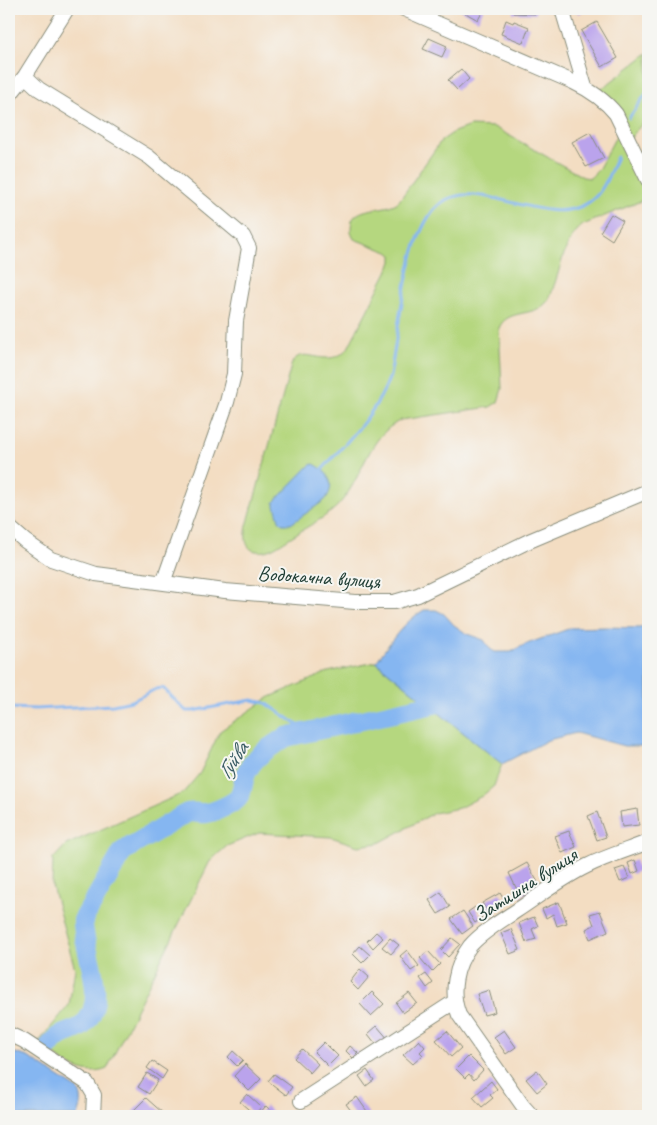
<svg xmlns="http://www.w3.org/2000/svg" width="657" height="1125" font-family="Caveat,sans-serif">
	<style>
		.green { fill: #b5d77f; stroke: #6a8a5a }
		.water { fill: #85b6f1; stroke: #527a92 }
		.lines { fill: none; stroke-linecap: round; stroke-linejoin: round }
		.stream { stroke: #85b6f1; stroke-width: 3 }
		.river { stroke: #85b6f1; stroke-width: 20 }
		.building { fill: #baa3ec }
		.minor-casing { stroke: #898d7b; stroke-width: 16 }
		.minor { stroke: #fff; stroke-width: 14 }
		.labels { text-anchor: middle; stroke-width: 4; stroke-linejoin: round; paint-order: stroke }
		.street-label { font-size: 21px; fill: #1f3d34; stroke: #f6f6f2 }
		.water-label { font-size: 22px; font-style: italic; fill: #385b63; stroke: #f6f6f2 }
	</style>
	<rect width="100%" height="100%" fill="#f6f6f2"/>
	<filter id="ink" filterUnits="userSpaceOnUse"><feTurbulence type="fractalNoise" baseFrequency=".02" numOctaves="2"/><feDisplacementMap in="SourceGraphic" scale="10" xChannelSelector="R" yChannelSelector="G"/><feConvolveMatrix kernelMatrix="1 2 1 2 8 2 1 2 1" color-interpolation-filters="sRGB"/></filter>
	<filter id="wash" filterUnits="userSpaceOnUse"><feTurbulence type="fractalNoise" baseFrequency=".0096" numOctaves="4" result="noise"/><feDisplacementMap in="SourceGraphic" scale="20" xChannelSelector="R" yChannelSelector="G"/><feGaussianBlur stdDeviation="1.12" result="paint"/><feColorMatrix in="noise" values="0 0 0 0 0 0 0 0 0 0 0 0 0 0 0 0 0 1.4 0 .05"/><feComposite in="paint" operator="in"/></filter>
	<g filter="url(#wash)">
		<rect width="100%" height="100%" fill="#f3ddc2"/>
		<path class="green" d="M 648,53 L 648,116 L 629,140 L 648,180 L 648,198 L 583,225 C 565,239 562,263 555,283 C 552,290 551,299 545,304 C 532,317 507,309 499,328 L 502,389 L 498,402 L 490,407 L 401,420 C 367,437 364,475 341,502 C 330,516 306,527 291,537 C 281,543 268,554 256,551 C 244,549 245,535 247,526 L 291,366 C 292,363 293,360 295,359 C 306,347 330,370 348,348 L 392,262 L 392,255 L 388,252 L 354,239 L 351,233 C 351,229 351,224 352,221 C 358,205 387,212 399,201 L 441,141 L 454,132 L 470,126 L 494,127 L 583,177 L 590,178 L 598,170 L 622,125 L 595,94 Z
			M 376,662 L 502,764 L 494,786 L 482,796 L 459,808 L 434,813 L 379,843 L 358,846 L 331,837 L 259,833 L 227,846 L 210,861 L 107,1069 C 81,1080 58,1057 38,1043 L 69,1005 L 75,969 L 52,886 L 53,859 L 66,845 L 183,793 L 200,773 L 220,731 L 268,698 L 328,672 Z"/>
		<path class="water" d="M 314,464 C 330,472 336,486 325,500 L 291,524 L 282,524 L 279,520 L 274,502 L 310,465 Z
			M 424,610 L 436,610 L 444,614 L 454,625 L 467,634 L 484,640 L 490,649 L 495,652 L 511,652 L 524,645 L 571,628 L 606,627 L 640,628 L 648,624 L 648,746 L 624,746 L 576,733 L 548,740 L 502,764 L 376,662 C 390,643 403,622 424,610 Z
			M 9,1051 L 28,1057 L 77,1089 C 84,1097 81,1107 78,1116 L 9,1116 Z"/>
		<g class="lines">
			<path class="stream" d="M 629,118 L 648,91
				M 320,472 C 347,441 376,415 390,376 C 399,330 405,248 432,212 C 469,163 548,238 593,199 C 605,189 610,171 617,157
				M 9,708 L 36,709 L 113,705 L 132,701 L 156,689 L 163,688 L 186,711 L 193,711 L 252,700 L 266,703 L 308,732"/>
			<path class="river" d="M 48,1048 C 52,1043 56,1037 62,1035 C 69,1031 76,1031 83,1025 C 111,999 82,951 83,920 L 123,851 L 187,813 C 194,811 199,814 206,813 C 214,812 228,806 235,801 C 243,795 242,785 245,776 C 252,757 270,747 286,737 L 456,699"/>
		</g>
		<g id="blocks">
			<path class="building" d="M 461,9 L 484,9 L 478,20 L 460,10 Z
				M 513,9 L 536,9 L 536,14 L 513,13 Z
				M 576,9 L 589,9 L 578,14 Z
				M 506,20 L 513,23 L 514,21 L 529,27 L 523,43 L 501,34 Z
				M 597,22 L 618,58 L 602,67 L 581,31 Z
				M 429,38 L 447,46 L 442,57 L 423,49 Z
				M 461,69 L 469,79 L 457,90 L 448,80 Z
				M 590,132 L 604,158 L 586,167 L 572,142 Z
				M 611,214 L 623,221 L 612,240 L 600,232 Z
				M 637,809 L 639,825 L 622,827 L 620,812 Z
				M 597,812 L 606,837 L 597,840 L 588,816 Z
				M 569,831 L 576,847 L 562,853 L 555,836 Z
				M 635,860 L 639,871 L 632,874 L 628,863 Z
				M 527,863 L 540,886 L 520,896 L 509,873 Z
				M 624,867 L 629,878 L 620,882 L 615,870 Z
				M 441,892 L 450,907 L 438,914 L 429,900 Z
				M 500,893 L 506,903 L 488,913 L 482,903 Z
				M 559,902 L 567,923 L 557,926 L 553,914 L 546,918 L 542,909 Z
				M 475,907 L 482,918 L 475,923 L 468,912 Z
				M 463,911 L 473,926 L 462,934 L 451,919 Z
				M 600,911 L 608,931 L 590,939 L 586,929 L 594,925 L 590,914 Z
				M 534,917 L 538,926 L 532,929 L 536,939 L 526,942 L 519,923 Z
				M 511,929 L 520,950 L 510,954 L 501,933 Z
				M 376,932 L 383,938 L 373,948 L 367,941 Z
				M 390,938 L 399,945 L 391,954 L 382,947 Z
				M 452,938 L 460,944 L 448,957 L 441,950 Z
				M 360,946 L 370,955 L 362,963 L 353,954 Z
				M 407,950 L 419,966 L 411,971 L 400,956 Z
				M 428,951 L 440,964 L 432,972 L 420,958 Z
				M 360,969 L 369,977 L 358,990 L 350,982 Z
				M 426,974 L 433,983 L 427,988 L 420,978 Z
				M 489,990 L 495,1012 L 484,1015 L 477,994 Z
				M 372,992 L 384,1004 L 371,1016 L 360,1004 Z
				M 409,993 L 417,1003 L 403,1013 L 396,1003 Z
				M 377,1026 L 389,1040 L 379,1048 L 368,1034 Z
				M 504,1030 L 516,1047 L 506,1054 L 494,1037 Z
				M 447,1031 L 461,1048 L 451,1057 L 436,1040 Z
				M 419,1040 L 425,1047 L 420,1052 L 423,1055 L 413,1064 L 403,1055 Z
				M 324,1042 L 338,1056 L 328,1066 L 314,1052 Z
				M 350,1046 L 358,1053 L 353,1058 L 346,1051 Z
				M 302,1049 L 318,1064 L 310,1073 L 294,1058 Z
				M 233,1051 L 243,1060 L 237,1066 L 228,1057 Z
				M 469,1056 L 483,1070 L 474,1080 L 469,1074 L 465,1078 L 456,1069 Z
				M 152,1061 L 167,1071 L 162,1079 L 147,1068 Z
				M 245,1064 L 261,1079 L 249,1091 L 234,1076 Z
				M 367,1070 L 374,1080 L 366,1086 L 359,1076 Z
				M 537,1070 L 547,1084 L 537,1092 L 526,1079 Z
				M 147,1073 L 158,1080 L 149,1094 L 138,1087 Z
				M 274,1074 L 292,1087 L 286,1095 L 268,1081 Z
				M 491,1081 L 497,1089 L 490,1095 L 493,1098 L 482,1107 L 473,1097 Z
				M 247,1094 L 261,1107 L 255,1115 L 240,1102 Z
				M 357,1097 L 369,1114 L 366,1116 L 355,1116 L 346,1104 Z
				M 146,1098 L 164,1114 L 162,1116 L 139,1116 L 133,1111 Z
				M 266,1106 L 276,1116 L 257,1116 Z"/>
		</g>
	</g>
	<g filter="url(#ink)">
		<use href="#blocks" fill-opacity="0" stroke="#898d7b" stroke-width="1"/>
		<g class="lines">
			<defs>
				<path id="minor" d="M 404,9 L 573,82 C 590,90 604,99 616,114 L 648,180
					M 562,9 L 585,87
					M 25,76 L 39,89 L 149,157 L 243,236 L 249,248 L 236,321 L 234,374 L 227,402 L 163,583
					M 9,96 L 25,76 L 67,9
					M 9,527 L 25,541 L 51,559 L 96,574 L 225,591 L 355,602 L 394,602 L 418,595 L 529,541 L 648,491
					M 9,1034 L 24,1041 L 87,1083 L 94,1095 L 93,1116
					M 301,1101 L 454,1002
					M 532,1116 L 523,1106 L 459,1015 C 450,992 455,966 470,946 C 482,932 501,921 516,911 C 539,896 562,878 587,866 C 607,856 628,850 648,842"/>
			</defs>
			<use href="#minor" class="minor-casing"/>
			<use href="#minor" class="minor"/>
		</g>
	</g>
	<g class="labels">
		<g class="street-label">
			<text transform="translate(319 577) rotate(4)" y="7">Водокачна вулиця</text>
			<text transform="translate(525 885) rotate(-33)" y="7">Затишна вулиця</text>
		</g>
		<g class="water-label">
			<text transform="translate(232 760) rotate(-57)" y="8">Гуйва</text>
		</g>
	</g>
	<rect width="657" height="1125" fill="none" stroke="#f6f6f2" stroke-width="30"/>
</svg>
